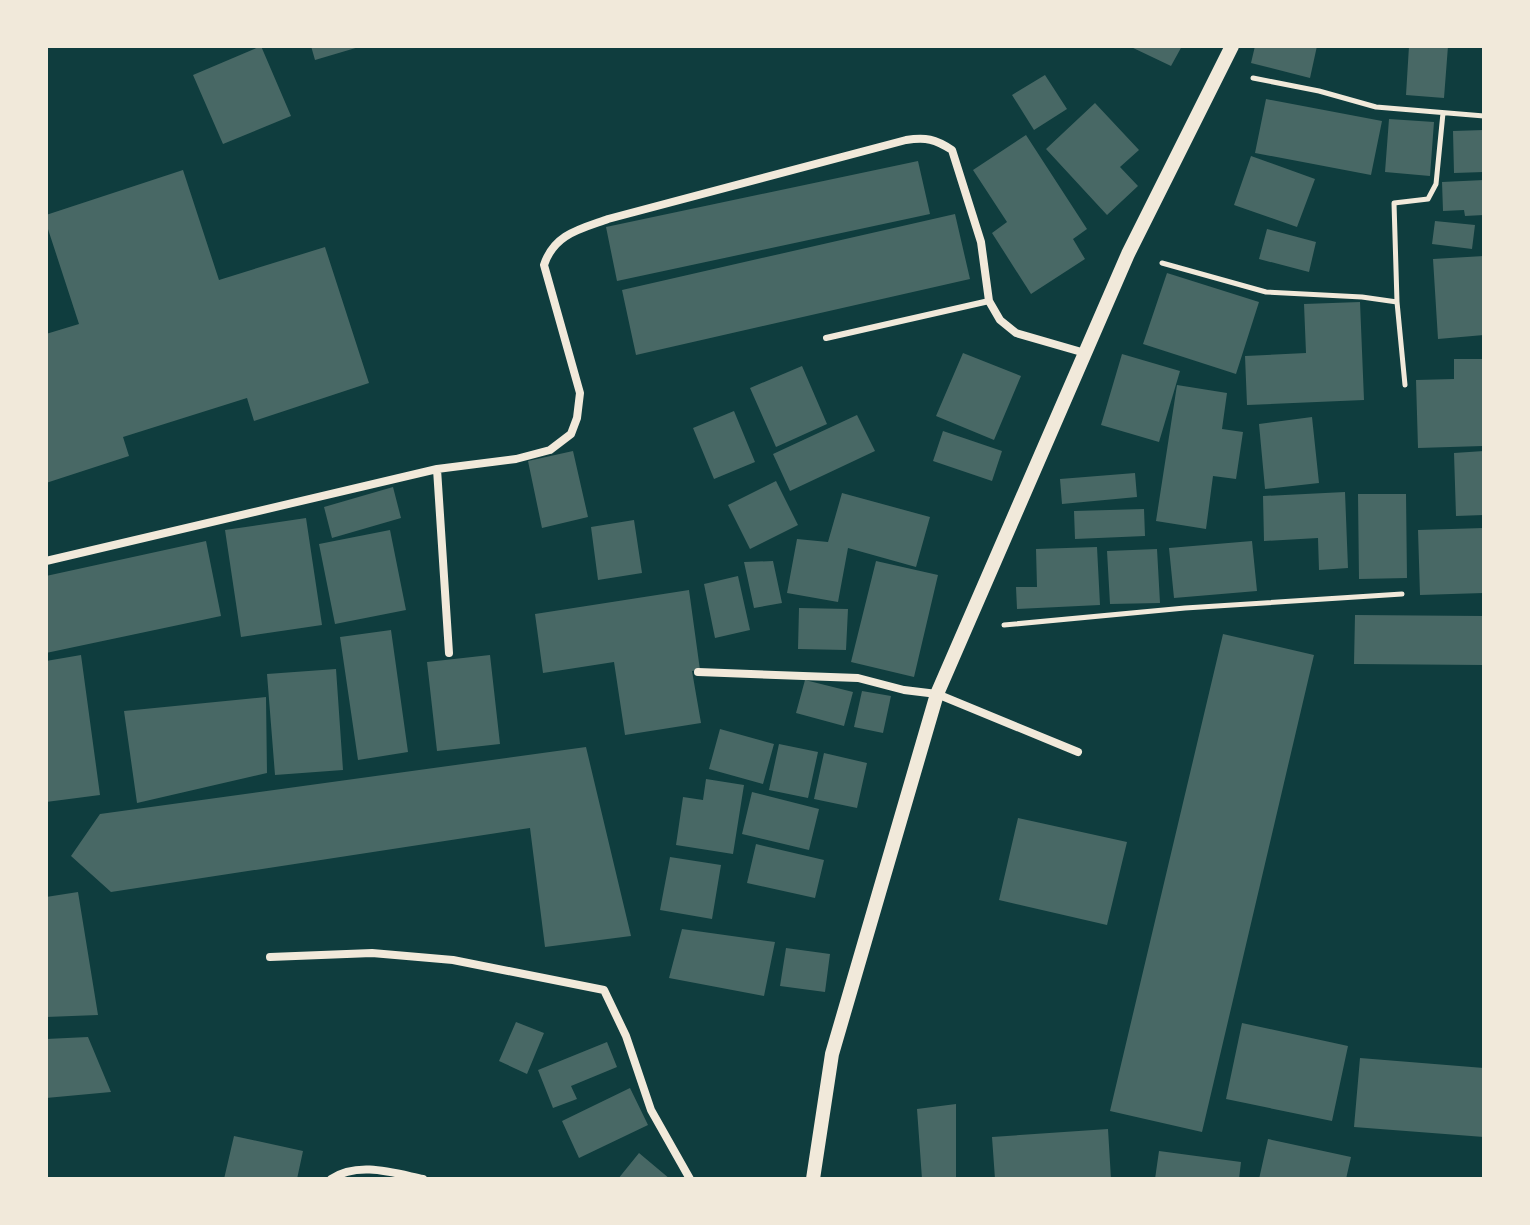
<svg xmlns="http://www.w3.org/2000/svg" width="1530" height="1225" font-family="'Nunito Sans',sans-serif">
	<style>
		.building { fill: #486865 }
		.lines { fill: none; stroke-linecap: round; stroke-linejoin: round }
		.path { stroke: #f1e9da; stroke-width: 5 }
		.service { stroke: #f1e9da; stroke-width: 6 }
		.minor { stroke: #f1e9da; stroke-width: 8 }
		.tertiary { stroke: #f1e9da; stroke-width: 14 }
	</style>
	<rect width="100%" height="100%" fill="#0f3d3e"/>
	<path class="building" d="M 261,46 L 291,116 L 223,144 L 193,75 Z
		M 311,46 L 359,46 L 359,47 L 315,60 Z
		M 1129,46 L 1182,46 L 1171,66 Z
		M 1255,46 L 1317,46 L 1310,78 L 1251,63 Z
		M 1409,46 L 1448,46 L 1444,98 L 1406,95 Z
		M 1045,75 L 1067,109 L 1034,130 L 1012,95 Z
		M 1266,99 L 1382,121 L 1371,175 L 1255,153 Z
		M 1095,103 L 1139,150 L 1120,167 L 1138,186 L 1107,215 L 1046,149 Z
		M 1389,119 L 1434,122 L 1430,176 L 1385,172 Z
		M 1484,130 L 1484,172 L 1454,173 L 1453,131 Z
		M 1026,135 L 1087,229 L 1073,239 L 1085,259 L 1031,294 L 992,233 L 1007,222 L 973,170 Z
		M 1251,156 L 1315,179 L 1297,227 L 1234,205 Z
		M 918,161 L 930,214 L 617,281 L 606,227 Z
		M 183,170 L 219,280 L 325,247 L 369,383 L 254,421 L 247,398 L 123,437 L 129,456 L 46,483 L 46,334 L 79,324 L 46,223 L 46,215 Z
		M 1484,180 L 1484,215 L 1465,216 L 1464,210 L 1443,211 L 1442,182 Z
		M 955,214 L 970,279 L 636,355 L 622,290 Z
		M 1435,221 L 1475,225 L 1472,249 L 1432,244 Z
		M 1267,229 L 1316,242 L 1309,272 L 1259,259 Z
		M 1484,256 L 1484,335 L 1438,339 L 1433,259 Z
		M 1167,273 L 1259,302 L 1236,374 L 1143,344 Z
		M 1360,302 L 1364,400 L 1247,405 L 1245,356 L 1306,353 L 1304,304 Z
		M 963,353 L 1021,376 L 994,440 L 936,416 Z
		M 1122,354 L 1180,371 L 1159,442 L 1101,425 Z
		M 1454,359 L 1482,359 L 1483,446 L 1418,448 L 1416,380 L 1454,379 Z
		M 802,366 L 827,424 L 776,447 L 750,388 Z
		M 1177,385 L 1227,393 L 1222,429 L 1243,432 L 1236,479 L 1213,476 L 1206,529 L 1156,521 Z
		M 734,411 L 755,462 L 714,479 L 693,428 Z
		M 857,415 L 875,451 L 790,491 L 773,454 Z
		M 1312,417 L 1319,483 L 1265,489 L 1259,424 Z
		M 943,431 L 1002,451 L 992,481 L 933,461 Z
		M 573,451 L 588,517 L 542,528 L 528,461 Z
		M 1484,451 L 1484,515 L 1456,516 L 1454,453 Z
		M 1135,473 L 1137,497 L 1062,504 L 1060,479 Z
		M 776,481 L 798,525 L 750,549 L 728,505 Z
		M 393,487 L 401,518 L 332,538 L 324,507 Z
		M 1345,492 L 1348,568 L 1319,570 L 1318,538 L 1264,541 L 1263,496 Z
		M 842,493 L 930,517 L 916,567 L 848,548 L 838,602 L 787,593 L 797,539 L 828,542 Z
		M 1358,494 L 1406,494 L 1407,578 L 1359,579 Z
		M 1144,509 L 1145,536 L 1075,539 L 1074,511 Z
		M 306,518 L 322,625 L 241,637 L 225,530 Z
		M 634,520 L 642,573 L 598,580 L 591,527 Z
		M 1484,528 L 1484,593 L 1420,595 L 1418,530 Z
		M 390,530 L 406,610 L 335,624 L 319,544 Z
		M 206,541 L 221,616 L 46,653 L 46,576 Z
		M 1252,541 L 1257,591 L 1174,598 L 1169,548 Z
		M 1097,547 L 1100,605 L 1017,609 L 1016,587 L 1037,587 L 1036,549 Z
		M 1157,549 L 1160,603 L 1110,604 L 1107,551 Z
		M 773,561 L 782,603 L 754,608 L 744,562 Z
		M 876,561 L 938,575 L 914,677 L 851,662 Z
		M 738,576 L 750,630 L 715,638 L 704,584 Z
		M 689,590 L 700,670 L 692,671 L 701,723 L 625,735 L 614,662 L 543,673 L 535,614 Z
		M 799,608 L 848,609 L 846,650 L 798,649 Z
		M 1355,615 L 1484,616 L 1484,665 L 1354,664 Z
		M 391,630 L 408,752 L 358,760 L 340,637 Z
		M 1223,634 L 1314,655 L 1202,1132 L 1110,1111 Z
		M 81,655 L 100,795 L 46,802 L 46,661 Z
		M 490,655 L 500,744 L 437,751 L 427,662 Z
		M 336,669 L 343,770 L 275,775 L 267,674 Z
		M 805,680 L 853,692 L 844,726 L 796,713 Z
		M 862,691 L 891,696 L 883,733 L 854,727 Z
		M 266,697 L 267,773 L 137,803 L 124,711 Z
		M 720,729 L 774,744 L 763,784 L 709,769 Z
		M 779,744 L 818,752 L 808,798 L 769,790 Z
		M 586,747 L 631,936 L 545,947 L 530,828 L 111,892 L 71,856 L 100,814 Z
		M 824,753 L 867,763 L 857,808 L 814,799 Z
		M 706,779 L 744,785 L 733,854 L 676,845 L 683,797 L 703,800 Z
		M 752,792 L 819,809 L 809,850 L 742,834 Z
		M 1018,818 L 1127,842 L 1107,925 L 999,900 Z
		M 756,844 L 824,860 L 815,898 L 747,883 Z
		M 670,857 L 721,865 L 712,919 L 660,910 Z
		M 78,892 L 98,1015 L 46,1017 L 46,897 Z
		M 682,929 L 775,942 L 764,996 L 669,978 Z
		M 786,948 L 830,954 L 825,992 L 780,986 Z
		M 516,1022 L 544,1033 L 527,1074 L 499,1061 Z
		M 1242,1023 L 1348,1046 L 1332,1121 L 1226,1099 Z
		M 88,1037 L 111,1092 L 46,1098 L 46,1039 Z
		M 607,1042 L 617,1067 L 571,1086 L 577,1099 L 553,1108 L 538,1070 Z
		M 1360,1058 L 1484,1068 L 1484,1137 L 1354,1127 Z
		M 630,1088 L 648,1125 L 579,1158 L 562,1121 Z
		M 956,1104 L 956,1179 L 922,1179 L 917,1109 Z
		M 1108,1129 L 1111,1179 L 995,1179 L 992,1137 Z
		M 234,1136 L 303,1151 L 297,1179 L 224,1179 Z
		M 1268,1139 L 1351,1157 L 1346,1179 L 1259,1179 Z
		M 1159,1151 L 1241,1162 L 1239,1179 L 1155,1179 Z
		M 639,1153 L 670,1179 L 618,1179 Z"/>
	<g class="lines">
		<path class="path" d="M 1253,78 L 1319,91 L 1376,107 L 1484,116
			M 1162,263 L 1266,292 L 1362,297 L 1397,302
			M 1405,385 L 1397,302 L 1394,203 L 1428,199 L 1436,184 L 1443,113
			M 1004,625 L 1185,608 L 1402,594"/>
		<path class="service" d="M 826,338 L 989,301"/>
		<path class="minor" d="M 437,469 L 449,653
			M 46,561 L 437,469 L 516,459 L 550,450 L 571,434 L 577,418 L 580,393 L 544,265 C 554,234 580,229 608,219 L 906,140 C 926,137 935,139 952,150 L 981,242 L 989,301 L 1000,320 L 1016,333 L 1085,353
			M 698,672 L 858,678 L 904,690 L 937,694 L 1078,752
			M 270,957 L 372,953 L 453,960 L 604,990 L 626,1036 L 651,1110 L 690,1179
			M 331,1179 C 358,1161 394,1173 423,1179"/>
		<path class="tertiary" d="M 813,1179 L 832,1054 L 937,694 L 1128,254 L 1232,46"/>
	</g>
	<rect width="1530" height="1225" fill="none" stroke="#f1e9da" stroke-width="96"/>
</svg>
